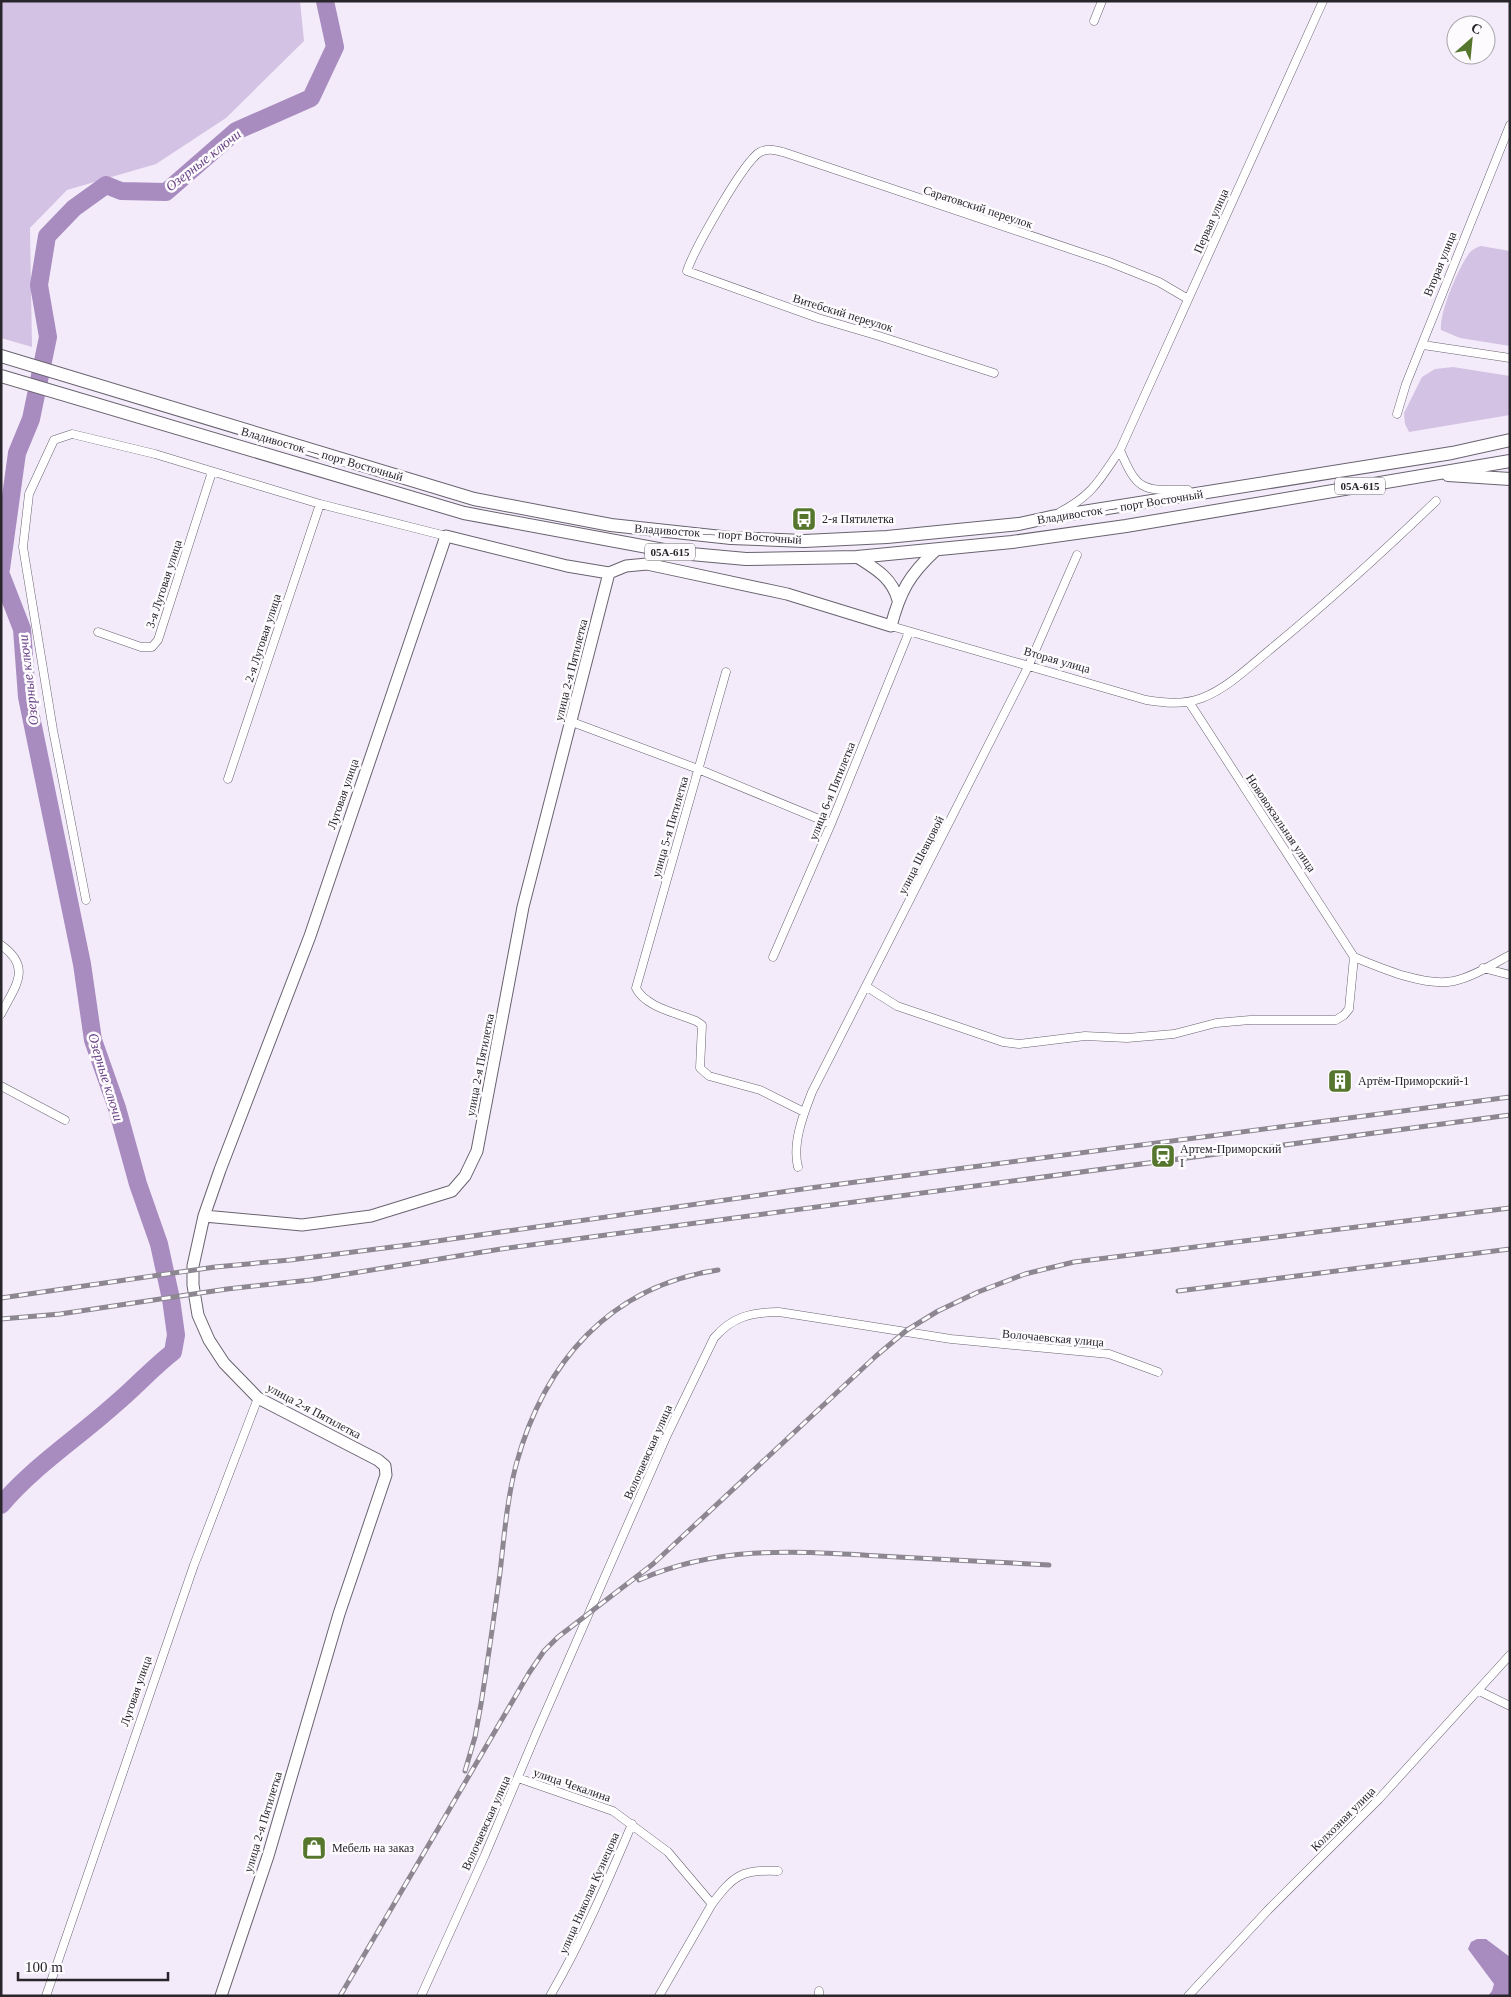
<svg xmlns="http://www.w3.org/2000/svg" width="1511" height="1997" font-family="'Times New Roman',serif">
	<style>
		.green { fill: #d4c2e4 }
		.water { fill: #a88bbf }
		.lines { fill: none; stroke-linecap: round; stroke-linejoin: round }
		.river { stroke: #a88bbf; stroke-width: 18 }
		.minor-casing { stroke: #69626f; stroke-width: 9 }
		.secondary-casing { stroke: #69626f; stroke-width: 13 }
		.trunk-casing { stroke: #69626f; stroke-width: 14 }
		.minor { stroke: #fff; stroke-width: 8 }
		.secondary { stroke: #fff; stroke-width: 11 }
		.trunk { stroke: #fff; stroke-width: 12 }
		.rail-casing { stroke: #8d8792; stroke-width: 5 }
		.rail { stroke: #fdfbfe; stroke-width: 3; stroke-dasharray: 9; stroke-linecap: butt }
		.labels { text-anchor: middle; stroke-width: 5; stroke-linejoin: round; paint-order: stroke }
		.shield { fill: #fdfbfe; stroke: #68656a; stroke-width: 1 }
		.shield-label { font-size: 11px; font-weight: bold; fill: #28252b }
		.street-label { font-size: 12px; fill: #28252b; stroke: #fdfbfe }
		.poi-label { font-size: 12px; fill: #28252b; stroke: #fdfbfe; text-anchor: start }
		.water-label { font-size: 14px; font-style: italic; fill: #694385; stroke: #fdfbfe }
	</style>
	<rect width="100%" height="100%" fill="#f3ebfa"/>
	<path class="green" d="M 1,1 L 300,1 L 304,41 L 226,118 L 156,164 L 67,190 L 30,228 L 32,347 L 1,338 Z
		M 1481,246 L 1510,251 L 1510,346 L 1460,338 L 1441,330 C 1439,313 1458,269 1468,255 C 1471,250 1475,248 1481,246 Z
		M 1453,367 L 1510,376 L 1510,415 L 1409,432 L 1405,424 L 1404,413 L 1422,377 L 1435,369 Z"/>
	<path class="water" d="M 1477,1939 L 1486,1939 L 1510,1957 L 1510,1996 L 1488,1996 L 1492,1991 L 1494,1984 L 1468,1949 L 1471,1942 Z"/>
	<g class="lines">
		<path class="river" d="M 1,569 L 17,453 L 31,419 L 48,337 L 39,285 L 47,236 L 74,208 L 106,185 L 121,191 L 166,192 L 236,131 L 311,98 L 335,47 L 325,1
			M 1,575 L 22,629 L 27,697 L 82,964 L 93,1040 L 117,1108 L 138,1184 L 159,1244 L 171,1299 L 176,1335 L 173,1352 C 151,1369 134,1389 113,1406 C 76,1439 33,1467 1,1505"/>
		<defs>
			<path id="minor" d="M 1094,21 L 1102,1
				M 1423,345 L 1510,358
				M 994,373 L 879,336 L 818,318 L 687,271 C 694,250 743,162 760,152 C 768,148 775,150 783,152 L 1109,262 L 1159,282 L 1188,299
				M 1397,414 L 1406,384 L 1510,125
				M 1120,450 C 1138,493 1143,490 1188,490
				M 1060,512 C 1093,495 1100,479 1120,450 L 1323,1
				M 891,626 L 1146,700 C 1165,703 1183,705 1202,698 C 1228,688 1251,665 1272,648 C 1329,601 1383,552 1436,501
				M 98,632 L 141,647 L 152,647 L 158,640 L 212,472
				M 726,672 L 636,988 C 645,1007 677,1013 696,1021 L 702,1025 L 700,1068 L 709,1076 L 760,1090 L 804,1112
				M 1189,702 L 1354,957 C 1381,968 1424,987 1454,981 C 1473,977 1493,964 1510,955
				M 572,722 L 698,769 L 831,824
				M 228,779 L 320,504
				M 86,900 L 53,730 L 23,547 L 29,494 L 54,440 L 72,434 L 155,454 L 320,504 L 446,536
				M 1,945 C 33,968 15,986 1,1014
				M 773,957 L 831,824 L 909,632
				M 1483,968 L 1510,975
				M 867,987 L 897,1006 L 1003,1042 L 1019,1044 L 1085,1036 L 1127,1038 L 1174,1034 L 1216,1023 L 1250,1020 L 1336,1020 L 1344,1015 L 1349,1009 L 1354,957
				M 1,1086 L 65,1120
				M 798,1167 C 792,1144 803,1115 812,1092 L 1028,667 L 1077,555
				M 1479,1691 L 1510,1706
				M 518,1778 L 613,1811 L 668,1852 L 712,1904 C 733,1876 741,1869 778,1871
				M 819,1991 L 819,1996
				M 46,1996 L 194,1565 L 258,1398
				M 421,1996 L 485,1855 L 536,1734 L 667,1435 L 714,1338 C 732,1317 751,1312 779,1312 L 951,1339 L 1109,1354 L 1158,1372
				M 550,1996 C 582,1941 607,1883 632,1824
				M 659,1996 L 712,1904
				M 1188,1996 L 1268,1910 L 1379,1799 L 1510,1655"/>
			<path id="secondary" d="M 857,557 C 876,569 892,578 898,600
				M 609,573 L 626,566 L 647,564 L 787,594 L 891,626 C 900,592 909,575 935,551
				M 204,1216 L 302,1225 L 371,1216 L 452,1191 L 465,1176 L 477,1151 L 523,907 L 609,573
				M 221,1996 L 268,1856 L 339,1614 L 386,1475 L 385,1466 L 378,1460 L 258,1398 L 224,1363 L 209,1340 L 198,1315 L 193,1285 L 193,1266 L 204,1216 L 220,1170 L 310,936 L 446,536 L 567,566 L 609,573"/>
			<path id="trunk" d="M 1,356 L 474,499 L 611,525 L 731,538 L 804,541 L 887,537 L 1019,524 L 1051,517 L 1452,453 L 1510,440
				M 1,376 L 464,513 L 680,553 L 746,559 L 857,557 L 1012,542 L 1126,526 L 1510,461
				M 1448,475 L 1510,479"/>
		</defs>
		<use href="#minor" class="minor-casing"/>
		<use href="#secondary" class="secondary-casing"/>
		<use href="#trunk" class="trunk-casing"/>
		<use href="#minor" class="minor"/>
		<use href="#secondary" class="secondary"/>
		<use href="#trunk" class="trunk"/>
		<defs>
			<path id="rail" d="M 1178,1291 L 1510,1249
				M 1,1298 L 215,1267 L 290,1260 L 416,1244 L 810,1188 L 1510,1097
				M 1,1319 L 60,1314 L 227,1289 L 310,1280 L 501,1249 L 1510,1115
				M 639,1580 C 719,1545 794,1551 879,1556 C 936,1559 992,1562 1049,1565
				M 465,1771 L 475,1737 L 481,1704 C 488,1660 494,1617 500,1573 C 504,1537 507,1500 516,1465 C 544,1362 610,1286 718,1270
				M 442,1822 L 529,1673 L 544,1651 L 558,1637 L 653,1564 L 876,1356 L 907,1330 L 938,1311 L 978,1292 L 1025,1274 L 1074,1262 L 1510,1208
				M 340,1996 L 445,1817"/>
		</defs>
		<use href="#rail" class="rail-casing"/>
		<use href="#rail" class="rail"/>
	</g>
	<defs>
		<symbol id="bus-square" viewBox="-11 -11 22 22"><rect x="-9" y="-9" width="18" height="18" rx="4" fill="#56762d" stroke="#fdfbfe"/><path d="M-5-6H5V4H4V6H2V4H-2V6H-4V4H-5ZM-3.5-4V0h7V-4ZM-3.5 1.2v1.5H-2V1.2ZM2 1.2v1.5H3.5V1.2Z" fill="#fff"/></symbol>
		<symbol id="building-square" viewBox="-11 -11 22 22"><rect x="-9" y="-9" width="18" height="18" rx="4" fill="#56762d" stroke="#fdfbfe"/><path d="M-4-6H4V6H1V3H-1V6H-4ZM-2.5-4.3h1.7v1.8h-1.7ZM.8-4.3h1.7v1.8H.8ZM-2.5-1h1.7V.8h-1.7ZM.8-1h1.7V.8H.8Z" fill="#fff"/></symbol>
		<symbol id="station-square" viewBox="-11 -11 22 22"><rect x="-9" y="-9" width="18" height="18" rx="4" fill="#56762d" stroke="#fdfbfe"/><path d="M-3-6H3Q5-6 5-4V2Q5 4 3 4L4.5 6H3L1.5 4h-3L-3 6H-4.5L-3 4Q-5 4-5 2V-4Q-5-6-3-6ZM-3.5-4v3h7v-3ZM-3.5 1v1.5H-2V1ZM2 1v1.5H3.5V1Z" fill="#fff"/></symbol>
		<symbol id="shop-square" viewBox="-11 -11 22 22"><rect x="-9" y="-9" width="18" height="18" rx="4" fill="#56762d" stroke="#fdfbfe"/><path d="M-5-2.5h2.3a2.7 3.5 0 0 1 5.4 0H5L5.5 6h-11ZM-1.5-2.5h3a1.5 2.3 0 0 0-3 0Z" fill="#fff"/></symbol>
	</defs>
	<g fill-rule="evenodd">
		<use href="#bus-square" x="790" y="505" width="28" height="28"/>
		<use href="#building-square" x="1326" y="1067" width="28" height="28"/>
		<use href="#station-square" x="1149" y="1142" width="28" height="28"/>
		<use href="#shop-square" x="300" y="1834" width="28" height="28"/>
	</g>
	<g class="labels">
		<g class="shield">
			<rect x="1335" y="477.5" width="50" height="17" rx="4"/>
			<rect x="645" y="543.5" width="50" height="17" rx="4"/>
		</g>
		<g class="shield-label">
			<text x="1360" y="490">05А-615</text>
			<text x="670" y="556">05А-615</text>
		</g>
		<g class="street-label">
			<text transform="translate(978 207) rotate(18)" y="4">Саратовский переулок</text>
			<text transform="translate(1211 221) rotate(-66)" y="4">Первая улица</text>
			<text transform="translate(1440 264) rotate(-68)" y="4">Вторая улица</text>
			<text transform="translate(843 313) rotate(17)" y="4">Витебский переулок</text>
			<text transform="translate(322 454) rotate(16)" y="4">Владивосток — порт Восточный</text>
			<text transform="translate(1120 507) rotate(-9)" y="4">Владивосток — порт Восточный</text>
			<text transform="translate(718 534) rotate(4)" y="4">Владивосток — порт Восточный</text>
			<text transform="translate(164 584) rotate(-72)" y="4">3-я Луговая улица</text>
			<text transform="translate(263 638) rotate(-72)" y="4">2-я Луговая улица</text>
			<text transform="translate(1057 660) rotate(16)" y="4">Вторая улица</text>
			<text transform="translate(571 670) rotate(-76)" y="4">улица 2-я Пятилетка</text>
			<text transform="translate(832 791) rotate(-68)" y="4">улица 6-я Пятилетка</text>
			<text transform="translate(343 794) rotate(-71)" y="4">Луговая улица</text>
			<text transform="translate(1281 823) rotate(56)" y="4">Нововокзальная улица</text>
			<text transform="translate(670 827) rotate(-74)" y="4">улица 5-я Пятилетка</text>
			<text transform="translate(921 855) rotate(-63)" y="4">улица Шевцовой</text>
			<text transform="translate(480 1065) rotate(-79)" y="4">улица 2-я Пятилетка</text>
			<text transform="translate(1053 1338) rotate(5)" y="4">Волочаевская улица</text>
			<text transform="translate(314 1411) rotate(28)" y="4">улица 2-я Пятилетка</text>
			<text transform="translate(648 1452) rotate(-66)" y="4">Волочаевская улица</text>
			<text transform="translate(136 1691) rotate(-71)" y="4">Луговая улица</text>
			<text transform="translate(572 1785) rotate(19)" y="4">улица Чекалина</text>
			<text transform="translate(1343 1819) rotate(-45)" y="4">Колхозная улица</text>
			<text transform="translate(263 1822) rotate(-73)" y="4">улица 2-я Пятилетка</text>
			<text transform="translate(486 1823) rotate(-66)" y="4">Волочаевская улица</text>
			<text transform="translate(589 1893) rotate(-66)" y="4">улица Николая Кузнецова</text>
		</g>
		<g class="poi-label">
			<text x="822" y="523">2-я Пятилетка</text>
			<text x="1358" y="1085">Артём-Приморский-1</text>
			<text x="1180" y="1153">Артем-Приморский<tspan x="1180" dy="14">I</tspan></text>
			<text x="332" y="1852">Мебель на заказ</text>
		</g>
		<g class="water-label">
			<text transform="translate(203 160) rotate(-38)" y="5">Озерные ключи</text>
			<text transform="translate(28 680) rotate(-97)" y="5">Озерные ключи</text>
			<text transform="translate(106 1077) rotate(73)" y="5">Озерные ключи</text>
		</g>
	</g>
	<rect width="1511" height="1997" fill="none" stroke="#28252b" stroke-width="5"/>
	<g transform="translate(1471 40) rotate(27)"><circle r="24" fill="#fdfbfe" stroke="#a8a5aa"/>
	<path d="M0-4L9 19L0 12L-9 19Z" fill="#56762d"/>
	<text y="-8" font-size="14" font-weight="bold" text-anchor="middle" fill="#28252b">С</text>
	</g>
	<path d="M18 1972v8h150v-8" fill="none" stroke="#28252b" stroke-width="2.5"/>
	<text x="25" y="1972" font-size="15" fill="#28252b" stroke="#fdfbfe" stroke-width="4" paint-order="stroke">100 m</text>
</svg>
